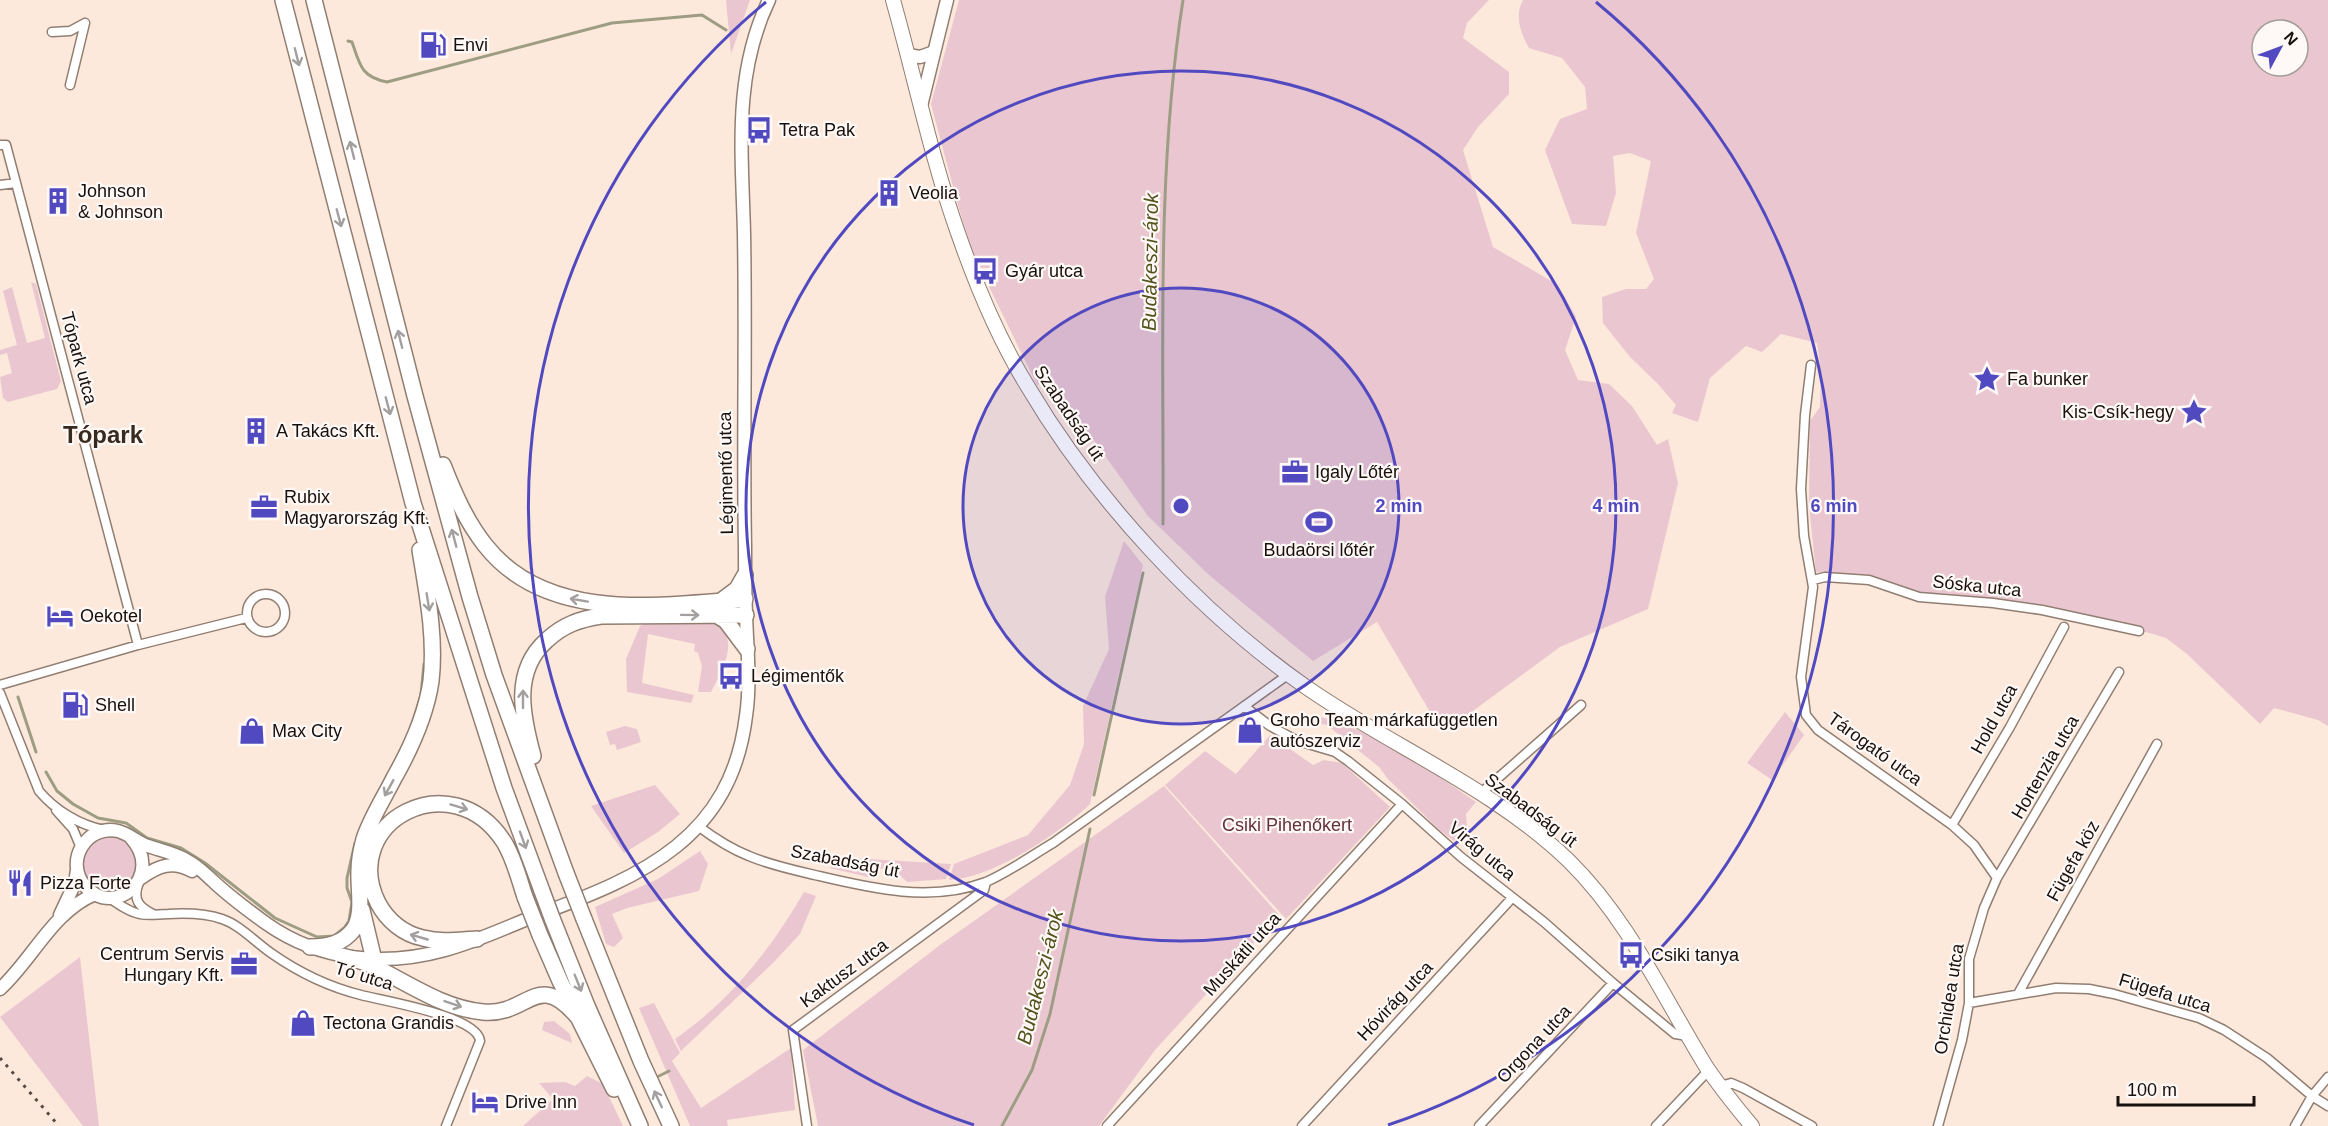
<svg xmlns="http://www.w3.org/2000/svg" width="2328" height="1126" font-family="Helvetica,sans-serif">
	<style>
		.green { fill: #eac7d0; fill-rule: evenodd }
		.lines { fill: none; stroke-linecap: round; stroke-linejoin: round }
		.stream { stroke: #9d9d83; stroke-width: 3 }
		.minor-casing { stroke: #917e72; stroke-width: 11 }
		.secondary-casing { stroke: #917e72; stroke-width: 15 }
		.primary-casing { stroke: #917e72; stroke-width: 16 }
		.motorway-casing { stroke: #917e72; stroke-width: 18 }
		.minor { stroke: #fff; stroke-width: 8 }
		.secondary { stroke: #fff; stroke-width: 12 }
		.primary { stroke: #fff; stroke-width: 14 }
		.motorway { stroke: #fff; stroke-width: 15 }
		.rail { stroke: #554a43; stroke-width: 3; stroke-dasharray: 3 6; stroke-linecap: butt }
		.motorway-bridge-casing { stroke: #917e72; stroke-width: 18; stroke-linecap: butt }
		.motorway-bridge { stroke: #fff; stroke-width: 15 }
		.oneway { stroke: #a29f9e }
		.ring { fill: none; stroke: #5149c0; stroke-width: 3 }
		.labels { text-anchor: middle; stroke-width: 4.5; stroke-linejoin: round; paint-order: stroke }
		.poi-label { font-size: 18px; fill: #17100c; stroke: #fef9f7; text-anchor: start }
		.street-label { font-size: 18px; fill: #17100c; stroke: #fef9f7 }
		.park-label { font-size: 18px; fill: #633040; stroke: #fef9f7 }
		.water-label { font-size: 20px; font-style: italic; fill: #53521b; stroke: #fef9f7 }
		.district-label { font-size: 24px; font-weight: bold; fill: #392a20; stroke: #fef9f7 }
		.centre { fill: #5149c0; stroke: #fef9f7; stroke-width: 3 }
		.ring-label { font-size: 18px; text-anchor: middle; font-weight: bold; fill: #5149c0; stroke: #fef9f7; stroke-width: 4.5; stroke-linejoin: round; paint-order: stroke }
	</style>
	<rect width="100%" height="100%" fill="#fde9db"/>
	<path class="green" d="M 726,0 L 750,0 L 731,54 Z
		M 959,0 L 1489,0 L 1467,23 L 1463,38 L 1509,72 L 1509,94 L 1478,127 L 1463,150 L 1493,247 L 1558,285 L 1576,317 L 1565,350 L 1578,380 L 1609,384 L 1632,406 L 1657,445 L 1668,439 L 1678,483 L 1648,609 L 1560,647 L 1466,716 L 1436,722 L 1377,622 L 1313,661 L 1209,575 L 1148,516 L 1051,380 L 1037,385 L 974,256 L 959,209 L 931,104 Z
		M 1523,0 L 2328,0 L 2328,726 L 2318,720 L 2274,708 L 2260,724 L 2187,654 L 2166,638 L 2139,630 L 1911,592 L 1878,579 L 1816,572 L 1809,506 L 1810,421 L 1820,407 L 1821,373 L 1817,343 L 1781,334 L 1762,352 L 1746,346 L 1710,378 L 1698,422 L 1672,413 L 1676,405 L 1658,384 L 1630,357 L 1603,323 L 1602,297 L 1626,289 L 1646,289 L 1654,279 L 1636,233 L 1651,161 L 1630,153 L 1613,156 L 1616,193 L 1606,226 L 1572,224 L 1545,150 L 1560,119 L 1587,109 L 1585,87 L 1562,58 L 1529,48 C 1521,34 1514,16 1523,0 ZM 2262,30 L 2298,30 L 2298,66 L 2262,66 Z
		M 31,282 L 36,284 L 61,381 L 57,389 L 8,402 L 3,398 L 0,377 L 12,373 L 7,353 L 0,355 L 0,350 L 17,345 L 3,291 L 12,287 L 27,343 L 45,338 Z
		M 1124,541 L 1143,565 L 1090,804 C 1059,834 992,878 949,880 L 954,864 L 1028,835 L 1070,785 L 1084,744 L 1083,706 L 1109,649 L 1105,597 Z
		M 650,621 L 713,623 C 743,637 721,672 711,692 L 698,692 L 702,666 L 698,653 L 694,651 L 695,644 L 648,634 L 642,683 L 694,695 L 691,703 L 627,692 L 626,659 L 640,626 Z
		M 1785,712 L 1804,735 L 1772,780 L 1747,763 Z
		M 1315,716 C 1366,725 1433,772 1476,802 L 1466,814 L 1467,827 L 1454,841 L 1437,828 L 1388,779 L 1379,767 L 1327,725 L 1314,723 Z
		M 625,726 L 637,729 L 641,742 L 617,750 L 615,744 L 610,745 L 606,732 Z
		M 1270,735 L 1313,765 L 1324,760 L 1342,763 L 1390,807 L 1286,919 L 1165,785 L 1205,751 L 1236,774 Z
		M 655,785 L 680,814 L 658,832 L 624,853 L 591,806 Z
		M 1164,786 L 1279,915 L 1155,1050 L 1099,1126 L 818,1126 L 803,1050 L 940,945 Z
		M82 864a27 27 0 1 1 54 0a27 27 0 1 1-54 0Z
		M 700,851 L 708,864 L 699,891 L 627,908 L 612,914 L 623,938 L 614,947 L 606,944 L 595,907 L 658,879 Z
		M 835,857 L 951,864 L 946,879 L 907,882 L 896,871 L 883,868 L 868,877 L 830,868 Z
		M 804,892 L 816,896 L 800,934 L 773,963 L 681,1051 L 675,1039 C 730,1001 771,949 804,892 Z
		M 80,957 L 99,1126 L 83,1126 L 0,1017 Z
		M 654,1003 L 680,1053 L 672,1061 L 701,1108 L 791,1048 L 795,1110 L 727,1120 L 728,1126 L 690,1126 L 639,1008 Z
		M 554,1021 L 570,1034 L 572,1043 L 542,1030 L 544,1022 Z
		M 587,1076 L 603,1084 L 623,1126 L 523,1126 L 553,1099 L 539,1083 L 565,1082 L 575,1086 Z"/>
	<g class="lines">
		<path class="stream" d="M 348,41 L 352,42 C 360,65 361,77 387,82 L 612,23 L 702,15 L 726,30
			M 1163,524 C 1164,350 1156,173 1183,0
			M 18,697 L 36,752
			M 413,721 L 421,695 L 424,664
			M 46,772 L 57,791 L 73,804 L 98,818 L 126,823 L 147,838 L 181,848 L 205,863 L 275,918 L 317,937 L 334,936 L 344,928 L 349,921 L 352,902 L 347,888 L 347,878 L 355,843
			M 1094,795 L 1143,573
			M 368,812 L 403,746
			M 659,1076 L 669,1071
			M 1002,1126 L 1032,1070 L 1050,1014 L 1090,829"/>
		<defs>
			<path id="minor" d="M 52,32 L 70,31 L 85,23
				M 70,85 L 85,23
				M 0,145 L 6,145 L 138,645
				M 0,185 L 16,183
				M 1811,365 L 1805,415 L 1801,489 L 1804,536 L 1813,587 L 1801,677 L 1806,715 L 1818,730 L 1952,825 L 1974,845 L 1997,878
				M 1813,580 L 1825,577 L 1869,580 L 1919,597 L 1993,603 L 2042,610 L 2139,631
				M247 613a19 19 0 1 1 38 0a19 19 0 1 1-38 0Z
				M 0,685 L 138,645 L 246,618
				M 0,693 L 39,791 C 55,810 79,825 104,830
				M 1244,706 L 1270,726 L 1298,741 L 1335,752 L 1348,761 L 1402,804 L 1461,857 L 1544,922 L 1613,983 L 1675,1034 L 1688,1036
				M 1481,793 L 1581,705
				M 56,810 L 73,829 L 81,848
				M 1952,825 L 2010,727 L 2064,627
				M 698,826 C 714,838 731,849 749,856 C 770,865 793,870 815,875 C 870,888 930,903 986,882 C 1009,872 1031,856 1053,843 L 1289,674
				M 138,885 C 133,900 139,907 153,914
				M 108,897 C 118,904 129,912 140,914 C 149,916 159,914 168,914 C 186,913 205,913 222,919 C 240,925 255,942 271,953 C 298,972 329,987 361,995 C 383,1001 478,1016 480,1041 L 446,1126
				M 2018,994 L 2157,744
				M 1969,1003 L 2056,988 L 2089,989 L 2114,994 L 2199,1018 L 2224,1030 L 2267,1058 L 2312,1096 L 2328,1106
				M 1720,1086 L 1731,1083 L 1743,1088 L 1812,1126
				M 807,1126 L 793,1030 L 984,890 L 986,882
				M 1107,1126 L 1402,804
				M 1302,1126 L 1512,898
				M 1479,1126 L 1613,983
				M 1656,1126 L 1709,1070
				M 1938,1126 L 1962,1040 L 1969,1003 L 1969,959 L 1984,908 L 1997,878 L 2119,672
				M 2295,1126 L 2312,1096 L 2328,1077"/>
			<path id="secondary" d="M 908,55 L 920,57 L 934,52
				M 921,106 L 947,0
				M 131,838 C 165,875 115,920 85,886 C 64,862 86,824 118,831 C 129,834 137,842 148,846 C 162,851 175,853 188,861 C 198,866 205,874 214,882 C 230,897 249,911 267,924 C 320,961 384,967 445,950 C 478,941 509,926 540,914 C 643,876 731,838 746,716 C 751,682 747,648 746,614 C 745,592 745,569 745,547 C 743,442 746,338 744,233 C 742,152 733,75 769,0
				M 141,878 C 158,866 172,860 192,871
				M 60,915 L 75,883 L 77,870
				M 0,989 C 33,959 52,912 95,894"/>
			<path id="primary" d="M 893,0 C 915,78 931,157 958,233 C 976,285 999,340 1028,387 C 1095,500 1198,611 1306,687 C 1392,747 1492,787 1569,861 C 1629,920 1663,997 1707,1068 C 1721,1088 1736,1107 1752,1126"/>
			<path id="motorway" d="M 283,0 L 413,503 L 504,788 L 542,891
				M 314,0 L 415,396 L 470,597 L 494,675 L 566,873
				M 443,465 C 454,493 466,521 485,545 C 546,623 659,606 745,599
				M 721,601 L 737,589 L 745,575
				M 718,616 L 726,621 L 747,649
				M 533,756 C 522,716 512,671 547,640 C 563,625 580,619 601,616 L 746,615
				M 362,910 L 374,960
				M 552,918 L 587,1006 L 640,1126
				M 584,919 L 641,1061 L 671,1126
				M 540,935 L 560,981 L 614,1089
				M 477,939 C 459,940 441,943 423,938 C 403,934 387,920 378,903 C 338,822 452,761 504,842 C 514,858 519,879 525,897
				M 310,947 C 327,947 343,944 354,929 C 364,913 358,889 359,871 C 359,860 361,850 364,839 C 371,818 384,798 394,778 C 411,748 426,716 431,681 C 436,637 427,593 420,550
				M 342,956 C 352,959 363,961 373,966 C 408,983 442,1008 483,1012 C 529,1016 536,969 577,1016"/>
		</defs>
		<use href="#minor" class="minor-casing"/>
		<use href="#secondary" class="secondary-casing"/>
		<use href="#primary" class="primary-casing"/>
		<use href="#motorway" class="motorway-casing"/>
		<use href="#minor" class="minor"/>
		<use href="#secondary" class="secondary"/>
		<use href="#primary" class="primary"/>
		<use href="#motorway" class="motorway"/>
		<path class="rail" d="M 0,1058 L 59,1126"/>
		<defs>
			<path id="motorway-bridge" d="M 566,873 L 584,919
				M 542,891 L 552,918
				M 525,897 L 540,935"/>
		</defs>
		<use href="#motorway-bridge" class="motorway-bridge-casing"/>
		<use href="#motorway-bridge" class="motorway-bridge"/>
	</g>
	<defs><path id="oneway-shaft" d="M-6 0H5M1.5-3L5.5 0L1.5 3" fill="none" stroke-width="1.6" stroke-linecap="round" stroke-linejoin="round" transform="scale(1.5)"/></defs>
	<g class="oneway">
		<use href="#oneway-shaft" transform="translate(297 57) rotate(76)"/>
		<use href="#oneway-shaft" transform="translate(352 150) rotate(-104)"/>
		<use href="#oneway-shaft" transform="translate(339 218) rotate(75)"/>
		<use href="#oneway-shaft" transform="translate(400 339) rotate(-104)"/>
		<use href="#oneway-shaft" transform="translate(388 406) rotate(75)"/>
		<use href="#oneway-shaft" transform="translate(454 538) rotate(-105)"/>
		<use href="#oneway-shaft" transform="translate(579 600) rotate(-170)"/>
		<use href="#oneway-shaft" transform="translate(428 602) rotate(81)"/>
		<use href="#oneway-shaft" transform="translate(690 615) rotate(1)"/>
		<use href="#oneway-shaft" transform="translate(523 699) rotate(-90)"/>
		<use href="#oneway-shaft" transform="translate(389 788) rotate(119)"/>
		<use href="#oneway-shaft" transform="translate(459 807) rotate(17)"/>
		<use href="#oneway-shaft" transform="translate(523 840) rotate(70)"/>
		<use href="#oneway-shaft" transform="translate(419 937) rotate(-164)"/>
		<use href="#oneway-shaft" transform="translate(578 983) rotate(68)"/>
		<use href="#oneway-shaft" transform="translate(453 1004) rotate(19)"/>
		<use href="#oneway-shaft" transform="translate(658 1099) rotate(-115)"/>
	</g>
	<circle cx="1181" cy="506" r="218" fill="#5149c0" fill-opacity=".12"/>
	<g class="ring">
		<circle cx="1181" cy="506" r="218"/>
		<circle cx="1181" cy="506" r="435"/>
		<path d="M974 1125A653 653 0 0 1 766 2M1596 2A653 653 0 0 1 1388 1125"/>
	</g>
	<defs>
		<symbol id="fuel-bare" viewBox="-9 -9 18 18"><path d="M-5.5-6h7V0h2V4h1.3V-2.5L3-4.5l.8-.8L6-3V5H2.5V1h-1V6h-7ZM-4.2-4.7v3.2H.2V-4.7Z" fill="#5149c0" stroke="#fef9f7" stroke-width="2.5" paint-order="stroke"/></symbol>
		<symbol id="bus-bare" viewBox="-9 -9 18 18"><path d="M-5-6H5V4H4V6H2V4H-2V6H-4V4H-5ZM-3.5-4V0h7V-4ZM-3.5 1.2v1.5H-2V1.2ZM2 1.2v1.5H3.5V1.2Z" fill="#5149c0" stroke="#fef9f7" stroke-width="2.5" paint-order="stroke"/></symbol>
		<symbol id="building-bare" viewBox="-9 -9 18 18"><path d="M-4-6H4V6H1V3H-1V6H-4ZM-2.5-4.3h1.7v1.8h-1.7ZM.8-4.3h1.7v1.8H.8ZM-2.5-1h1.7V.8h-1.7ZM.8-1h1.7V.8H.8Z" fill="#5149c0" stroke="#fef9f7" stroke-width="2.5" paint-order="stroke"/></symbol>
		<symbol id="sight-bare" viewBox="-9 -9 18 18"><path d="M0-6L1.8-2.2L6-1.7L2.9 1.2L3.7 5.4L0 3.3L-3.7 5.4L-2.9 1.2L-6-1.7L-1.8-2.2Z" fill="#5149c0" stroke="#fef9f7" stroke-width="2.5" paint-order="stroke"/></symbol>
		<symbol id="office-bare" viewBox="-9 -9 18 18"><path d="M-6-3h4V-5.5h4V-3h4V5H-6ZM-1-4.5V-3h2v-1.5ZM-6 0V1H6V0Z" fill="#5149c0" stroke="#fef9f7" stroke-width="2.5" paint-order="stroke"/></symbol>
		<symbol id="stadium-bare" viewBox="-9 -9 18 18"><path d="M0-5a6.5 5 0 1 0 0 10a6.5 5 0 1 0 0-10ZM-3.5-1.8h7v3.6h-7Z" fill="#5149c0" stroke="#fef9f7" stroke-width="2.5" paint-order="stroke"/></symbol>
		<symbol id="hotel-bare" viewBox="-9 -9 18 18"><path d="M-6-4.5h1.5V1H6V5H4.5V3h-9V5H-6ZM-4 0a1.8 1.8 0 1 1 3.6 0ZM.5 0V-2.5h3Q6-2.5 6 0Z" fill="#5149c0" stroke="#fef9f7" stroke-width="2.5" paint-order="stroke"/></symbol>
		<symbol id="shop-bare" viewBox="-9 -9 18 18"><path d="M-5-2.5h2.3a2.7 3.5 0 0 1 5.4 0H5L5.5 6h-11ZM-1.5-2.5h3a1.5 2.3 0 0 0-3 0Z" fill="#5149c0" stroke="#fef9f7" stroke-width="2.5" paint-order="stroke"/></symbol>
		<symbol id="restaurant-bare" viewBox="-9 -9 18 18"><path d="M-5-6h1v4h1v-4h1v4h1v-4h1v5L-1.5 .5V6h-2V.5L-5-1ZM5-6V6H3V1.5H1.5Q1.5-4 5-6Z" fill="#5149c0" stroke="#fef9f7" stroke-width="2.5" paint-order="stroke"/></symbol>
	</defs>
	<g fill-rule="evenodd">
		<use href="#fuel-bare" x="414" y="26" width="38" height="38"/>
		<use href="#bus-bare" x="740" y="111" width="38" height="38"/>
		<use href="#building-bare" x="870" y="174" width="38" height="38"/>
		<use href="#building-bare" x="39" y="182" width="38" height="38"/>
		<use href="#bus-bare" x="966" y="252" width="38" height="38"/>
		<use href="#sight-bare" x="1968" y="360" width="38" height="38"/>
		<use href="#sight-bare" x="2175" y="393" width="38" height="38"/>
		<use href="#building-bare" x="237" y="412" width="38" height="38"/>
		<use href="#office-bare" x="1276" y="453" width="38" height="38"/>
		<use href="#office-bare" x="245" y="488" width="38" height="38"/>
		<use href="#stadium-bare" x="1300" y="503" width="38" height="38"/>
		<use href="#hotel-bare" x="41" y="597" width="38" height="38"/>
		<use href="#bus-bare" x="712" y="657" width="38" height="38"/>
		<use href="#fuel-bare" x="56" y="686" width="38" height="38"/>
		<use href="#shop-bare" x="1231" y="711" width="38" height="38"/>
		<use href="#shop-bare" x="233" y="712" width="38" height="38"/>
		<use href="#restaurant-bare" x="1" y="864" width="38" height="38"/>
		<use href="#bus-bare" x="1612" y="936" width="38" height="38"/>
		<use href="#office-bare" x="225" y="945" width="38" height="38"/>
		<use href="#shop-bare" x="284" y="1004" width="38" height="38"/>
		<use href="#hotel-bare" x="466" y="1083" width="38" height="38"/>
	</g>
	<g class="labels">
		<g class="poi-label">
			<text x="453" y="51">Envi</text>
			<text x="779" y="136">Tetra Pak</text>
			<text x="78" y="197">Johnson<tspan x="78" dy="21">&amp; Johnson</tspan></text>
			<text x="909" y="199">Veolia</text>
			<text x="1005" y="277">Gyár utca</text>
			<text x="2007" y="385">Fa bunker</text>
			<text x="2174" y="418" text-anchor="end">Kis-Csík-hegy</text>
			<text x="276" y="437">A Takács Kft.</text>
			<text x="1315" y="478">Igaly Lőtér</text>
			<text x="284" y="503">Rubix<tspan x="284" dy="21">Magyarország Kft.</tspan></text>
			<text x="1319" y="556" text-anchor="middle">Budaörsi lőtér</text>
			<text x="80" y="622">Oekotel</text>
			<text x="751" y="682">Légimentők</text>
			<text x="95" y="711">Shell</text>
			<text x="1270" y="726">Groho Team márkafüggetlen<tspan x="1270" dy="21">autószerviz</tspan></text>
			<text x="272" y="737">Max City</text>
			<text x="40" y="889">Pizza Forte</text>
			<text x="224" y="960" text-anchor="end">Centrum Servis<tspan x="224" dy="21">Hungary Kft.</tspan></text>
			<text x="1651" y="961">Csiki tanya</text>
			<text x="323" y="1029">Tectona Grandis</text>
			<text x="505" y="1108">Drive Inn</text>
		</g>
		<g class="street-label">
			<text transform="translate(79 358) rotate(75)" y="6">Tópark utca</text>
			<text transform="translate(1069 413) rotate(56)" y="6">Szabadság út</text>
			<text transform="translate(726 473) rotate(-91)" y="6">Légimentő utca</text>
			<text transform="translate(1977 586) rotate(6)" y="6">Sóska utca</text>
			<text transform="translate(1994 719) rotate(-61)" y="6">Hold utca</text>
			<text transform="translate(1875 749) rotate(36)" y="6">Tárogató utca</text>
			<text transform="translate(2045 767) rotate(-60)" y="6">Hortenzia utca</text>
			<text transform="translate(1531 810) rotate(37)" y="6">Szabadság út</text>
			<text transform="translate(1482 851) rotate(40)" y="6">Virág utca</text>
			<text transform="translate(845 861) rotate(11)" y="6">Szabadság út</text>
			<text transform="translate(2073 861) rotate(-61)" y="6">Fügefa köz</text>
			<text transform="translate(1242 954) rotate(-48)" y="6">Muskátli utca</text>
			<text transform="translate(844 973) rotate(-36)" y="6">Kaktusz utca</text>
			<text transform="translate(364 976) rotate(17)" y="6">Tó utca</text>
			<text transform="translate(2165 993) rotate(17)" y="6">Fügefa utca</text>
			<text transform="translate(1949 999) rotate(-81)" y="6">Orchidea utca</text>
			<text transform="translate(1395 1001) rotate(-47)" y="6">Hóvirág utca</text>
			<text transform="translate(1534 1044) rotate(-47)" y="6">Orgona utca</text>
		</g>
		<g class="park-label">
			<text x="1287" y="831">Csiki Pihenőkert</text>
		</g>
		<g class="water-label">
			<text transform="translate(1150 262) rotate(-89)" y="7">Budakeszi-árok</text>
			<text transform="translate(1040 977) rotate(-76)" y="7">Budakeszi-árok</text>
		</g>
		<g class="district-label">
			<text x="103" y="443">Tópark</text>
		</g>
	</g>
	<circle cx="1181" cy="506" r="9" class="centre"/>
	<g class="ring-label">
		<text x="1399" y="512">2 min</text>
		<text x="1616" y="512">4 min</text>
		<text x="1834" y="512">6 min</text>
	</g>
	<g transform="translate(2280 48) rotate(49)"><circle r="28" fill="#fef9f7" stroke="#a29c99" stroke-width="1.5"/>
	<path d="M0-4.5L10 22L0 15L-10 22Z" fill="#5149c0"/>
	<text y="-9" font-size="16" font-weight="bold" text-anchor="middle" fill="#17100c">N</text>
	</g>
	<path d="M2118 1096v9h136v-9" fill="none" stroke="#17100c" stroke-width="3"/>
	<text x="2127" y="1096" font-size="18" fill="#17100c" stroke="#fef9f7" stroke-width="4.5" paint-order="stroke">100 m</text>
</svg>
